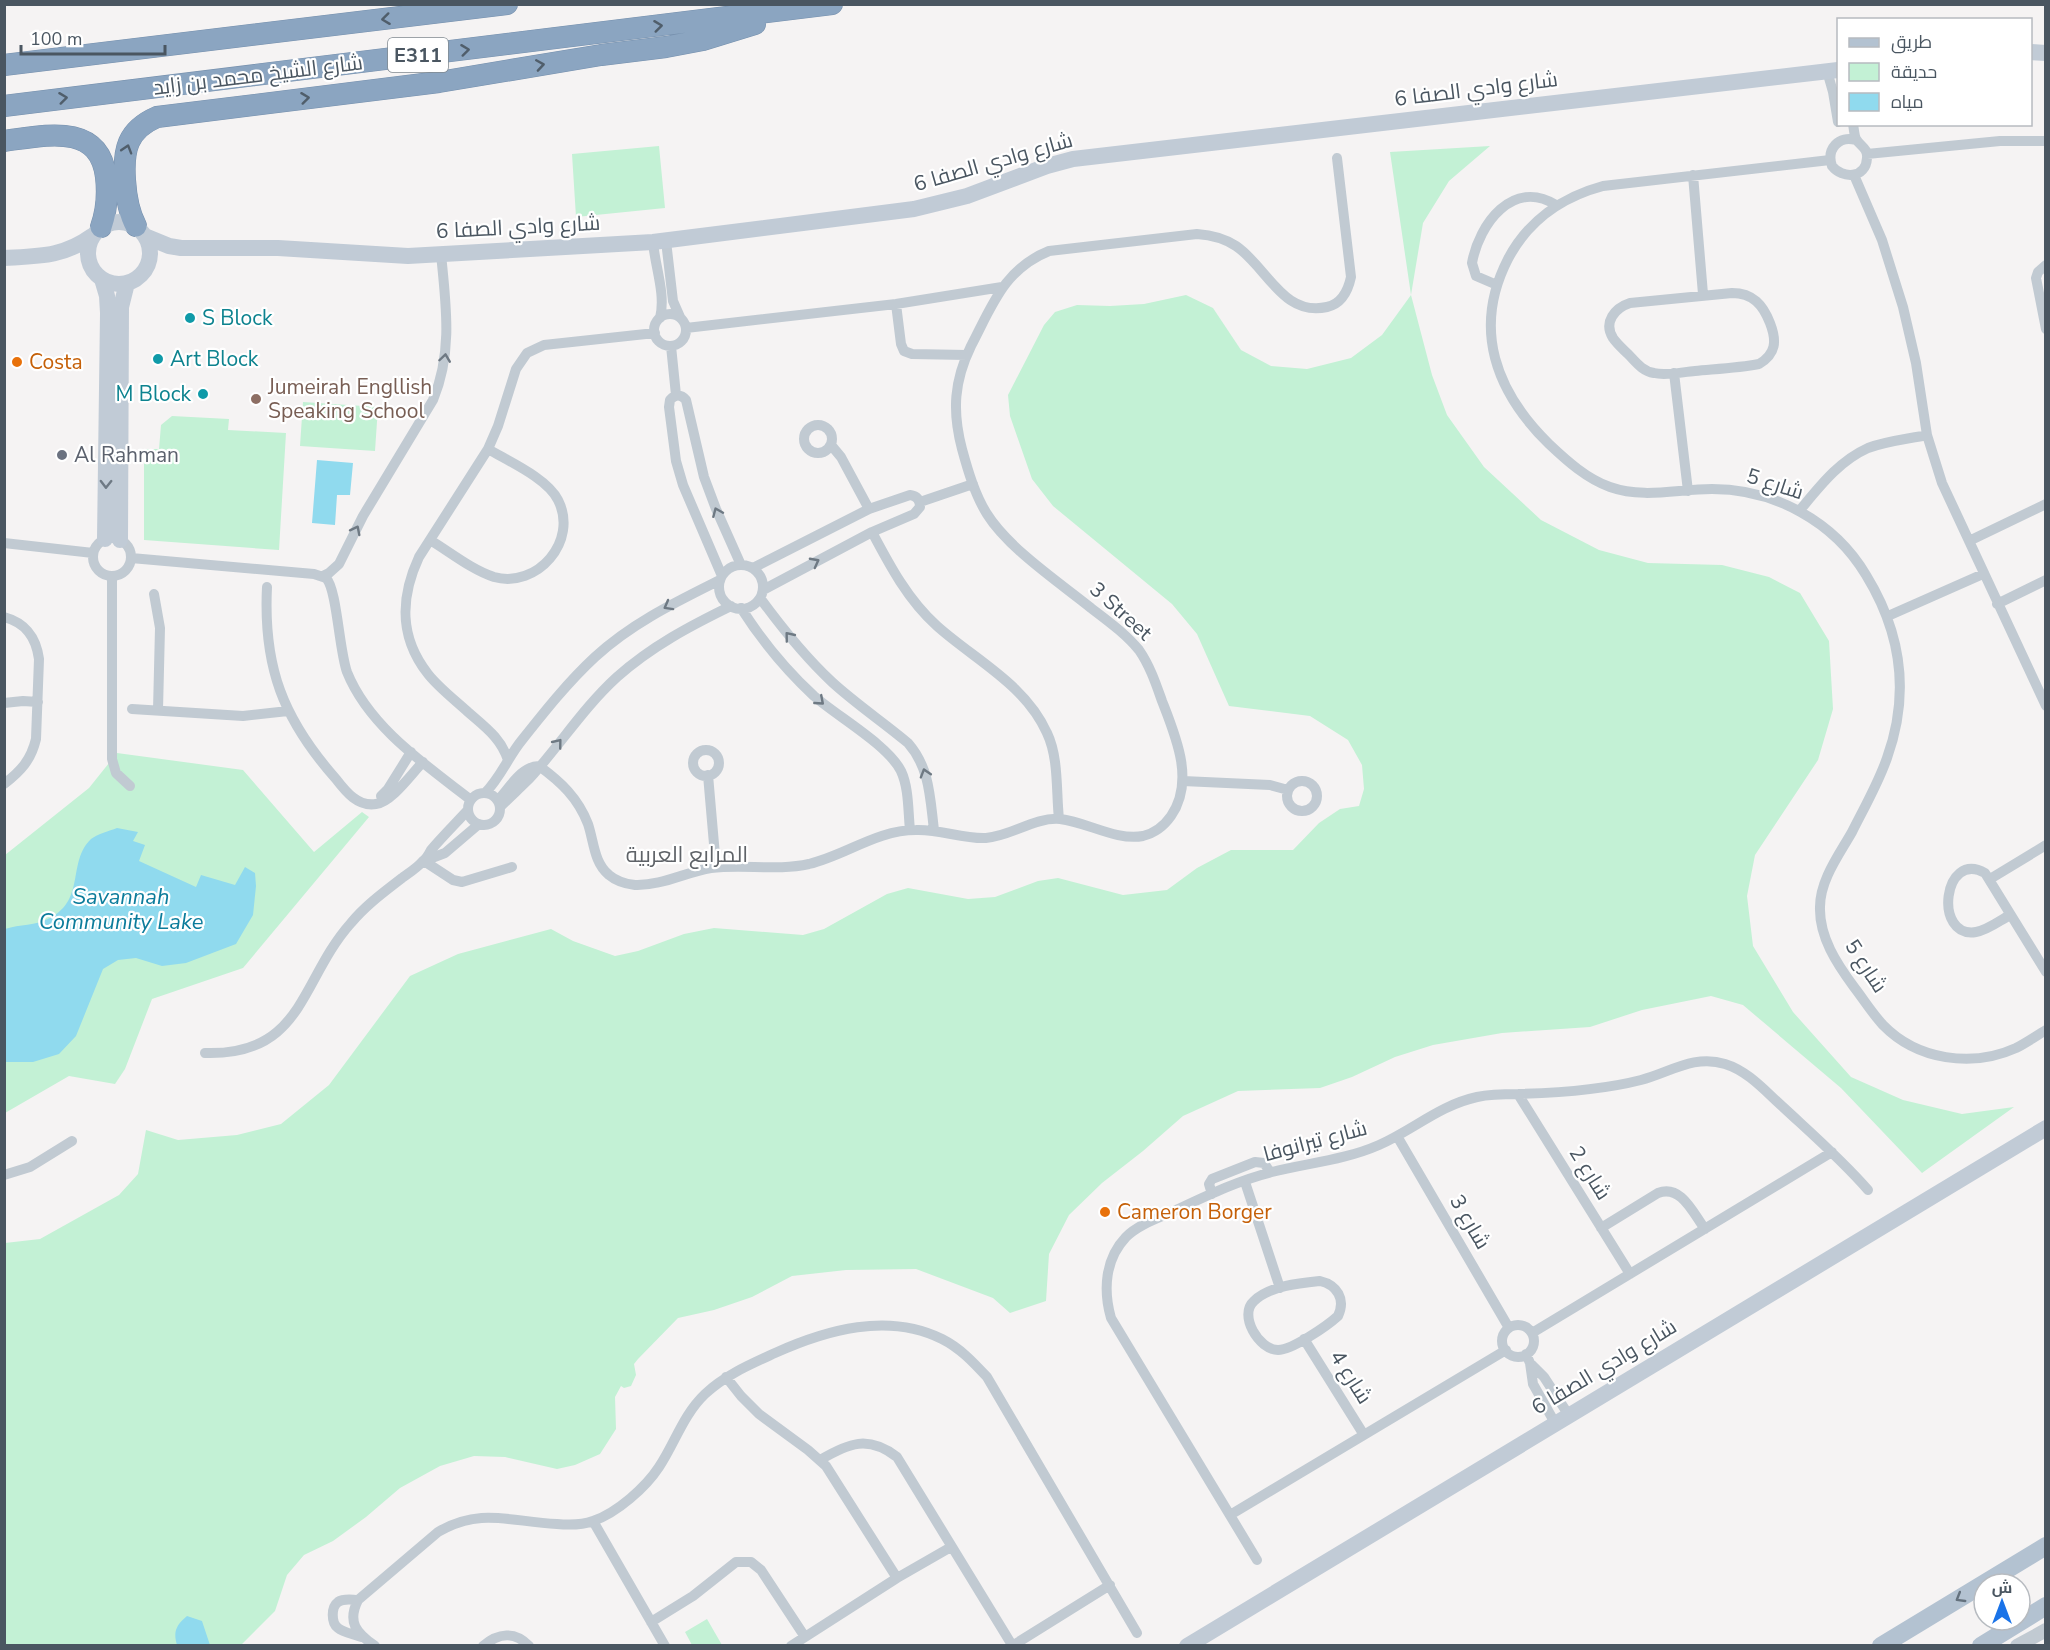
<svg xmlns="http://www.w3.org/2000/svg" width="2050" height="1650" font-family="'Nunito Sans',Cairo,sans-serif">
	<style>
		.green { fill: #c3f1d5 }
		.water { fill: #90daee }
		.lines { fill: none; stroke-linecap: round; stroke-linejoin: round }
		.motorway-casing { stroke: #7690ad; stroke-width: 22 }
		.minor { stroke: #c1cad2; stroke-width: 10 }
		.tertiary { stroke: #c1cad2; stroke-width: 14 }
		.secondary { stroke: #c1cbd6; stroke-width: 16 }
		.primary { stroke: #b3c2d1; stroke-width: 18 }
		.motorway { stroke: #8ba5c1; stroke-width: 21 }
		.oneway { stroke: #505e6b }
		.oneway2 { stroke: #6e7983 }
		.oneway3 { stroke: #6e7984 }
		.oneway4 { stroke: #64717d }
		.culture-dot { fill: #0f9aa8; stroke: #fff; stroke-width: 2 }
		.food-dot { fill: #e8710a; stroke: #fff; stroke-width: 2 }
		.education-dot { fill: #8d6e63; stroke: #fff; stroke-width: 2 }
		.worship-dot { fill: #6b7280; stroke: #fff; stroke-width: 2 }
		.labels { text-anchor: middle; stroke-width: 4.5; stroke-linejoin: round; paint-order: stroke }
		.shield { fill: #fff; stroke: #808990; stroke-width: 1.5 }
		.shield-label { font-size: 20px; font-weight: bold; fill: #4a5661 }
		.street-label { font-size: 21px; fill: #4a5661; stroke: #fff }
		.culture-label { font-size: 21px; fill: #0d838f; stroke: #fff; text-anchor: start }
		.food-label { font-size: 21px; fill: #c56008; stroke: #fff; text-anchor: start }
		.education-label { font-size: 21px; fill: #785e54; stroke: #fff; text-anchor: start }
		.worship-label { font-size: 21px; fill: #5b616d; stroke: #fff; text-anchor: start }
		.neighbourhood-label { font-size: 22px; fill: #5f6368; stroke: #fff }
		.water-label { font-size: 22px; font-style: italic; fill: #0c7c9b; stroke: #fff }
	</style>
	<rect width="100%" height="100%" fill="#f5f3f3"/>
	<path class="green" d="M 659,146 L 665,208 L 576,217 L 572,154 Z
		M 1490,146 L 1449,181 L 1423,223 L 1411,295 L 1432,375 L 1447,415 L 1484,467 L 1541,520 L 1599,550 L 1648,563 L 1722,565 L 1769,577 L 1800,593 L 1829,641 L 1833,709 L 1818,760 L 1755,855 L 1747,896 L 1753,946 L 1793,1012 L 1851,1077 L 1903,1100 L 1962,1114 L 2014,1107 L 1922,1173 L 1841,1088 L 1743,1005 L 1711,996 L 1642,1010 L 1590,1027 L 1502,1033 L 1433,1045 L 1395,1057 L 1352,1077 L 1320,1088 L 1238,1091 L 1183,1116 L 1143,1151 L 1102,1183 L 1069,1215 L 1049,1254 L 1046,1301 L 1010,1313 L 993,1298 L 916,1269 L 846,1270 L 792,1276 L 752,1297 L 714,1310 L 678,1318 L 638,1359 L 634,1364 L 636,1375 L 631,1386 L 624,1388 L 621,1386 L 615,1397 L 616,1429 L 600,1454 L 575,1465 L 557,1469 L 505,1457 L 474,1456 L 440,1466 L 400,1488 L 366,1517 L 333,1541 L 304,1555 L 287,1575 L 275,1611 L 241,1645 L 5,1645 L 5,1243 L 40,1239 L 119,1195 L 138,1174 L 146,1130 L 178,1140 L 237,1135 L 281,1124 L 329,1085 L 410,976 L 458,954 L 551,929 L 573,941 L 615,956 L 638,951 L 684,934 L 714,928 L 803,935 L 824,929 L 887,894 L 908,888 L 968,899 L 995,897 L 1038,881 L 1058,878 L 1123,895 L 1167,890 L 1197,868 L 1231,850 L 1293,850 L 1319,823 L 1340,809 L 1359,806 L 1364,789 L 1362,765 L 1348,740 L 1310,716 L 1229,706 L 1197,634 L 1172,604 L 1053,506 L 1032,479 L 1010,416 L 1008,395 L 1044,325 L 1055,312 L 1077,305 L 1110,306 L 1144,304 L 1186,295 L 1213,308 L 1241,350 L 1271,366 L 1307,369 L 1351,358 L 1382,335 L 1411,295 L 1390,152 Z
		M 303,402 L 378,407 L 375,451 L 300,446 Z
		M 172,416 L 229,419 L 228,430 L 286,433 L 279,550 L 144,540 L 144,449 L 159,449 L 161,425 Z
		M 117,753 L 243,770 L 314,852 L 362,812 L 369,817 L 243,968 L 152,999 L 125,1069 L 115,1084 L 69,1076 L 5,1113 L 5,855 L 89,788 Z
		M 707,1619 L 722,1645 L 692,1645 L 685,1632 Z"/>
	<path class="water" d="M 317,460 L 353,463 L 350,495 L 337,495 L 335,525 L 312,523 Z
		M 117,828 L 138,832 L 133,841 L 145,845 L 139,861 L 196,887 L 201,875 L 235,885 L 245,867 L 255,873 L 256,886 L 253,915 L 236,944 L 186,963 L 162,966 L 136,958 L 118,960 L 103,969 L 76,1036 L 59,1054 L 33,1062 L 5,1062 L 5,929 C 20,924 35,926 50,918 C 86,899 67,862 91,839 C 98,834 109,831 117,828 Z
		M 187,1616 L 202,1621 L 210,1645 L 177,1645 C 173,1632 176,1625 187,1616 Z"/>
	<g class="lines">
		<defs>
			<path id="motorway" d="M 4,65 L 507,4
				M 4,106 L 832,4
				M 4,141 C 43,136 99,121 106,177 C 108,195 107,210 101,227
				M 136,226 C 128,211 126,196 125,180 C 123,150 127,130 157,117 L 439,82 L 601,55 L 666,47 L 703,40 L 755,24"/>
		</defs>
		<use href="#motorway" class="motorway-casing"/>
		<path class="minor" d="M 1827,71 L 1833,92 L 1838,122
			M 1853,124 C 1854,129 1854,135 1856,139 C 1860,146 1868,148 1867,158 C 1866,179 1842,179 1832,166 C 1826,149 1839,135 1856,140
			M 1867,154 L 2000,141 L 2046,141
			M 1830,160 L 1603,186 C 1562,197 1528,221 1508,259 C 1472,329 1496,392 1549,444 C 1567,461 1587,479 1610,487 C 1644,499 1677,489 1712,489 C 1774,489 1834,521 1866,575 C 1901,632 1910,694 1887,758 C 1878,784 1864,808 1852,832 C 1839,855 1820,880 1820,907 C 1819,937 1837,964 1854,987 C 1864,1000 1872,1013 1883,1025 C 1917,1060 1972,1068 2016,1048 C 2026,1043 2036,1036 2046,1030
			M 1693,175 L 1703,294
			M 1854,175 L 1882,240 L 1903,307 L 1916,363 L 1927,435 L 1942,483 L 2046,706
			M 666,241 L 673,301 L 680,317
			M 653,242 C 655,267 666,294 660,318
			M 2046,265 L 2038,272 L 2036,278 L 2046,329
			M 1497,285 L 1476,276 L 1472,263 C 1479,224 1513,178 1556,205
			M 1732,293 C 1753,293 1763,305 1770,323 C 1777,341 1776,354 1759,364 C 1738,368 1716,369 1695,371 C 1682,372 1666,376 1654,373 C 1642,371 1636,362 1628,354 C 1623,349 1617,344 1613,338 C 1603,322 1615,308 1630,303 Z
			M 896,304 L 901,344 L 904,351 L 912,354 L 967,355
			M654 330a16 16 0 1 1 32 0a16 16 0 1 1-32 0Z
			M 686,328 L 896,304 L 1002,287
			M 671,346 L 676,395
			M 1674,373 L 1688,491
			M804 439a14 14 0 1 1 28 0a14 14 0 1 1-28 0Z
			M 831,445 L 841,457 L 869,509
			M 920,502 L 973,484
			M 1800,510 C 1820,486 1839,461 1868,448 C 1887,441 1908,439 1927,435
			M 872,532 C 890,566 908,600 937,626 C 975,660 1025,684 1047,733 C 1059,758 1056,792 1059,819
			M93 557a19 19 0 1 1 38 0a19 19 0 1 1-38 0Z
			M 430,540 C 450,552 472,570 494,577 C 537,589 579,541 558,500 C 547,478 508,461 488,449
			M 1969,541 L 2046,504
			M 4,543 L 93,553
			M 131,558 L 314,574 L 326,578 C 337,589 339,650 347,672 C 369,727 426,765 471,800
			M719 587a22 22 0 1 1 44 0a22 22 0 1 1-44 0Z
			M 753,568 L 869,509 L 910,495 C 917,496 920,500 920,507 L 914,514 L 872,532 L 763,590
			M 323,576 L 329,573 L 339,564 L 363,516 L 433,400 C 453,352 446,305 441,254
			M 722,576 L 683,485 L 676,461 L 669,407 L 670,400 C 675,394 681,394 686,400 L 704,477 L 716,509 L 741,565
			M 112,577 L 112,759 L 116,773 L 130,786
			M 267,587 C 263,667 283,719 336,779 C 346,792 358,807 376,804 C 392,802 412,773 423,762
			M 154,594 L 160,628 L 158,710
			M 760,598 C 782,628 805,657 832,682 C 856,704 883,722 908,743 C 930,768 930,798 934,830
			M 1997,604 L 2046,580
			M 741,608 C 762,641 786,670 814,696 C 838,717 888,745 901,771 C 909,788 908,811 910,830
			M 1888,616 L 1983,574
			M 4,617 C 26,623 36,637 39,659 L 36,739 C 31,760 21,771 4,784
			M 4,703 L 23,701 L 38,702
			M 132,709 L 243,716 L 288,711
			M693 763a13 13 0 1 1 26 0a13 13 0 1 1-26 0Z
			M 508,760 C 501,738 485,727 468,712 C 455,700 439,688 428,674 C 399,637 400,598 419,557 L 488,449 L 498,426 L 516,369 L 527,353 L 544,345 L 655,333
			M 708,775 L 716,867
			M1287 796a15 15 0 1 1 30 0a15 15 0 1 1-30 0Z
			M 1183,781 L 1270,785 L 1288,790
			M 485,793 C 501,777 508,757 522,740 C 545,711 568,682 595,657 C 632,623 676,602 720,580
			M468 809a16 16 0 1 1 32 0a16 16 0 1 1-32 0Z
			M 381,796 L 388,789 L 411,752
			M 498,800 C 509,789 521,766 539,766 C 561,782 578,798 588,824 C 594,842 594,863 609,875 C 616,881 626,884 635,885 C 661,886 686,872 711,868 C 744,864 777,871 809,864 C 846,855 877,830 916,830 C 940,829 962,839 986,838 C 1012,836 1034,817 1060,819 C 1087,822 1116,841 1143,836 C 1155,833 1164,826 1171,816 C 1195,781 1176,737 1162,701 C 1156,684 1150,666 1139,650 C 1126,634 1108,621 1091,608 C 1060,583 1008,548 987,514 C 975,495 968,471 962,449 C 952,411 954,381 971,346 C 992,306 1004,269 1049,251 L 1197,234 C 1211,235 1224,238 1236,246 C 1267,267 1283,317 1327,307 C 1341,304 1348,291 1351,277 L 1337,158
			M 500,807 C 510,797 520,788 530,778 C 560,745 584,707 617,677 C 652,646 690,626 731,606
			M 424,861 L 453,880 L 462,882 L 512,867
			M 424,861 L 445,853 L 479,824
			M 1990,879 L 2046,845
			M 2010,915 C 1999,921 1988,930 1976,932 C 1933,939 1943,849 1985,873 L 2046,972
			M 205,1053 C 304,1056 300,980 351,923 C 366,905 384,892 402,878 C 409,873 417,868 423,861 C 427,858 429,854 431,850 C 443,836 456,823 468,810
			M 1518,1094 L 1630,1274
			M 1397,1136 L 1509,1328
			M 4,1175 L 30,1167 L 72,1141
			M 1245,1182 L 1280,1288
			M 1212,1194 L 1209,1184 L 1212,1179 L 1255,1162 L 1264,1163 L 1270,1172
			M 1601,1228 L 1658,1193 C 1681,1184 1693,1213 1705,1229
			M 1320,1281 C 1337,1285 1346,1299 1338,1316 C 1327,1326 1292,1350 1278,1350 C 1259,1350 1238,1315 1254,1301 C 1269,1286 1300,1283 1320,1281 Z
			M1502 1341a16 16 0 1 1 32 0a16 16 0 1 1-32 0Z
			M 1532,1333 L 1832,1152
			M 1304,1339 L 1364,1435
			M 1526,1354 L 1530,1363 L 1533,1384 L 1555,1423
			M 1530,1363 L 1544,1377 L 1568,1414
			M 726,1377 L 741,1396 L 759,1414 L 808,1450 L 826,1466 L 897,1578
			M 820,1460 C 849,1443 868,1435 897,1457 L 1012,1645
			M 1230,1515 L 1506,1350
			M 593,1521 L 665,1646
			M 1257,1560 L 1111,1318 C 1103,1290 1105,1259 1126,1237 C 1139,1224 1159,1218 1174,1211 C 1206,1196 1239,1180 1272,1172 C 1308,1163 1345,1160 1379,1145 C 1413,1130 1440,1105 1477,1097 C 1491,1094 1504,1094 1518,1094 C 1555,1093 1606,1089 1641,1080 C 1669,1073 1694,1054 1725,1064 C 1748,1071 1765,1091 1783,1107 C 1812,1134 1842,1160 1868,1190
			M 358,1600 C 352,1600 344,1598 338,1602 C 331,1607 331,1623 338,1628 C 344,1633 354,1634 361,1637
			M 651,1622 L 693,1596 L 736,1562 L 751,1562 L 761,1570 L 805,1637
			M 375,1646 C 356,1633 347,1622 358,1600 L 438,1532 C 481,1507 511,1522 557,1524 C 568,1525 582,1525 593,1521 C 617,1513 646,1487 659,1467 C 675,1443 683,1415 705,1394 C 725,1375 751,1364 775,1353 C 826,1330 888,1312 942,1339 C 960,1348 973,1362 987,1377 L 1137,1633
			M 483,1646 C 498,1633 515,1631 529,1646
			M 791,1646 L 897,1578 L 951,1547
			M 1012,1646 L 1110,1585"/>
		<path class="tertiary" d="M 2017,1646 L 2046,1630"/>
		<path class="secondary" d="M 2030,52 L 2046,53
			M88 253a31 31 0 1 1 62 0a31 31 0 1 1-62 0Z
			M 147,237 L 169,246 L 181,248 L 278,248 L 408,256 L 653,242 L 914,209 L 967,196 L 1047,166 L 1073,159 L 1838,70
			M 4,258 C 39,256 63,257 92,236
			M 102,279 L 107,296 L 108,313 L 105,539
			M 120,540 L 121,307 L 127,283
			M 1187,1646 L 2046,1128"/>
		<path class="primary" d="M 1881,1646 L 2046,1546
			M 1981,1646 L 2046,1606"/>
		<use href="#motorway" class="motorway"/>
	</g>
	<defs><path id="oneway-chevron" d="M-2-3.5L2.5 0L-2 3.5" fill="none" stroke-width="1.6" stroke-linecap="round" stroke-linejoin="round" transform="scale(1.5)"/></defs>
	<g class="oneway">
		<use href="#oneway-chevron" transform="translate(386 19) rotate(173)"/>
		<use href="#oneway-chevron" transform="translate(658 26) rotate(-7)"/>
		<use href="#oneway-chevron" transform="translate(465 50) rotate(-7)"/>
		<use href="#oneway-chevron" transform="translate(540 65) rotate(-9)"/>
		<use href="#oneway-chevron" transform="translate(63 98) rotate(-7)"/>
		<use href="#oneway-chevron" transform="translate(305 98) rotate(-7)"/>
		<use href="#oneway-chevron" transform="translate(127 149) rotate(-73)"/>
	</g>
	<g class="oneway2">
		<use href="#oneway-chevron" transform="translate(445 358) rotate(-82)"/>
		<use href="#oneway-chevron" transform="translate(717 512) rotate(-113)"/>
		<use href="#oneway-chevron" transform="translate(356 530) rotate(-63)"/>
		<use href="#oneway-chevron" transform="translate(815 562) rotate(-28)"/>
		<use href="#oneway-chevron" transform="translate(668 606) rotate(151)"/>
		<use href="#oneway-chevron" transform="translate(789 636) rotate(-129)"/>
		<use href="#oneway-chevron" transform="translate(820 701) rotate(41)"/>
		<use href="#oneway-chevron" transform="translate(558 743) rotate(-51)"/>
		<use href="#oneway-chevron" transform="translate(925 773) rotate(-107)"/>
	</g>
	<use class="oneway3" href="#oneway-chevron" transform="translate(106 484) rotate(91)"/>
	<use class="oneway4" href="#oneway-chevron" transform="translate(1960 1598) rotate(149)"/>
	<g class="culture-dot">
		<circle cx="190" cy="318" r="6"/>
		<circle cx="158" cy="359" r="6"/>
		<circle cx="203" cy="394" r="6"/>
	</g>
	<g class="food-dot">
		<circle cx="17" cy="362" r="6"/>
		<circle cx="1105" cy="1212" r="6"/>
	</g>
	<circle class="education-dot" cx="256" cy="399" r="6"/>
	<circle class="worship-dot" cx="62" cy="455" r="6"/>
	<g class="labels">
		<rect class="shield" x="388" y="38" width="60" height="34" rx="4.5"/>
		<g class="shield-label">
			<text x="418" y="62">E311</text>
		</g>
		<g class="street-label">
			<text transform="translate(258 75) rotate(-7)" y="7">شارع الشيخ محمد بن زايد</text>
			<text transform="translate(1476 89) rotate(-7)" y="7">شارع وادي الصفا 6</text>
			<text transform="translate(993 162) rotate(-16)" y="7">شارع وادي الصفا 6</text>
			<text transform="translate(518 227) rotate(-3)" y="7">شارع وادي الصفا 6</text>
			<text transform="translate(1775 484) rotate(18)" y="7">شارع 5</text>
			<text transform="translate(1121 611) rotate(42)" y="7">3 Street</text>
			<text transform="translate(1866 966) rotate(57)" y="7">شارع 5</text>
			<text transform="translate(1315 1141) rotate(-15)" y="7">شارع تيرانوفا</text>
			<text transform="translate(1590 1173) rotate(58)" y="7">شارع 2</text>
			<text transform="translate(1470 1222) rotate(60)" y="7">شارع 3</text>
			<text transform="translate(1604 1367) rotate(-31)" y="7">شارع وادي الصفا 6</text>
			<text transform="translate(1351 1377) rotate(58)" y="7">شارع 4</text>
		</g>
		<g class="culture-label">
			<text x="202" y="325">S Block</text>
			<text x="170" y="366">Art Block</text>
			<text x="191" y="401" text-anchor="end">M Block</text>
		</g>
		<g class="food-label">
			<text x="29" y="369">Costa</text>
			<text x="1117" y="1219">Cameron Borger</text>
		</g>
		<g class="education-label">
			<text x="268" y="394">Jumeirah Engllish<tspan x="268" dy="24">Speaking School</tspan></text>
		</g>
		<g class="worship-label">
			<text x="74" y="462">Al Rahman</text>
		</g>
		<g class="neighbourhood-label">
			<text x="687" y="862">المرابع العربية</text>
		</g>
		<g class="water-label">
			<text x="121" y="904">Savannah<tspan x="121" dy="25">Community Lake</tspan></text>
		</g>
	</g>
	<rect width="2050" height="1650" fill="none" stroke="#4a5661" stroke-width="12"/>
	<rect x="1837" y="18" width="195" height="108" fill="#ffffff" stroke="#b7bbc0" stroke-width="1.5"/>
	<rect x="1849" y="38" width="30" height="9" fill="#b3c2d1" stroke="#b7bbc0" stroke-width="1.5"/>
	<text x="1891" y="48" font-size="18" fill="#4a5661">طريق</text>
	<rect x="1849" y="63" width="30" height="18" fill="#c3f1d5" stroke="#b7bbc0" stroke-width="1.5"/>
	<text x="1891" y="78" font-size="18" fill="#4a5661">حديقة</text>
	<rect x="1849" y="93" width="30" height="18" fill="#90daee" stroke="#b7bbc0" stroke-width="1.5"/>
	<text x="1891" y="108" font-size="18" fill="#4a5661">مياه</text>
	<g transform="translate(2002 1602)"><circle r="28" fill="#ffffff" stroke="#b7bbc0" stroke-width="1.5"/>
	<path d="M0-4.5L10 22L0 15L-10 22Z" fill="#1a73e8"/>
	<text y="-9" font-size="16" font-weight="bold" text-anchor="middle" fill="#4a5661">ش</text>
	</g>
	<path d="M21 45v9h144v-9" fill="none" stroke="#4a5661" stroke-width="3"/>
	<text x="30" y="45" font-size="18" fill="#4a5661" stroke="#ffffff" stroke-width="4.5" paint-order="stroke">100 m</text>
</svg>
